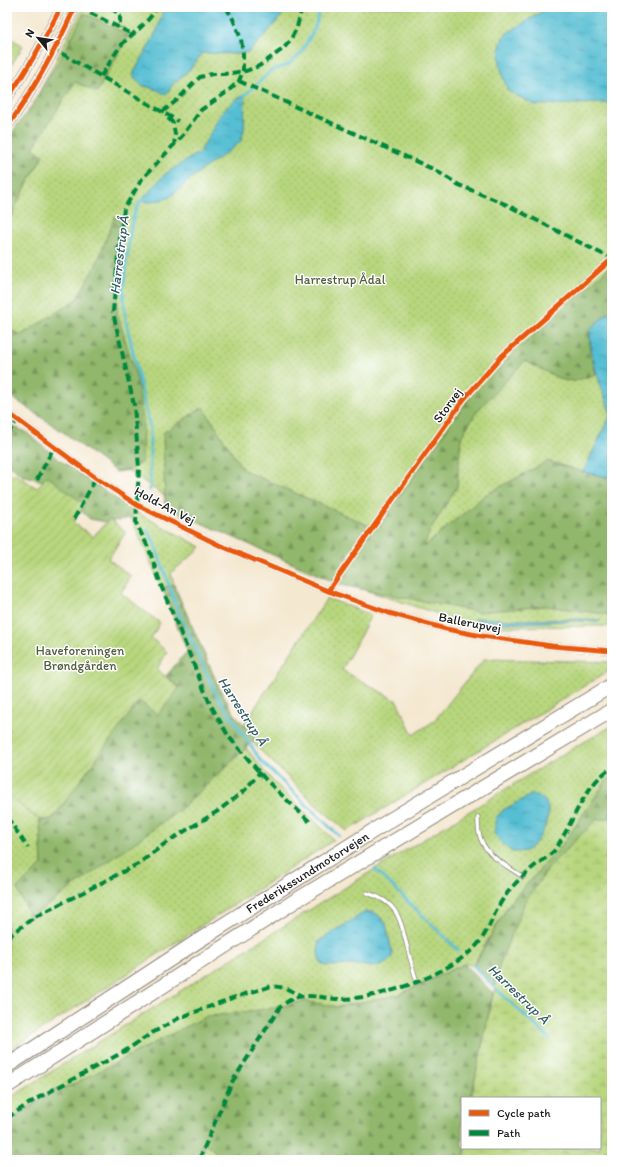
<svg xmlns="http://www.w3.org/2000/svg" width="619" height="1167" font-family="Itim,sans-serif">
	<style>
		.grass { fill: url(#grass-dots); stroke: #6a794c }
		.forest { fill: url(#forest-firs); stroke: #566a44 }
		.wetland { fill: url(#wetland-marsh); stroke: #6a794c }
		.garden { fill: url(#garden-furrows); stroke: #6a794c }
		.water { fill: url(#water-ripples); stroke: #386d78 }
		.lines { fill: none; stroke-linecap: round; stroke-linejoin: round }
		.stream { stroke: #55bed3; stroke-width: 3 }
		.service-casing { stroke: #888276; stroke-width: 5 }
		.minor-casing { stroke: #888276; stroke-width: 8 }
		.tertiary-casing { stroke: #888276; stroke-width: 10 }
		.motorway-casing { stroke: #888276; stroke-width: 16 }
		.service { stroke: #fff; stroke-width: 3.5 }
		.minor { stroke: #fff; stroke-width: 7 }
		.tertiary { stroke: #fff; stroke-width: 9 }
		.motorway { stroke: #fff; stroke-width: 14 }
		.quiet { stroke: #00873e; stroke-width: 4; stroke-dasharray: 8 4; stroke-linecap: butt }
		.cycleway-casing { stroke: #fff; stroke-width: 8 }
		.cycleway { stroke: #e8590c; stroke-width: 5 }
		.labels { text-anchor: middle; stroke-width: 3; stroke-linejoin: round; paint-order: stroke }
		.park-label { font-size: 13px; fill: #525d3e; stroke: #fff }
		.street-label { font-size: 13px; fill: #1c1c1c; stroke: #fff }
		.water-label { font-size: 14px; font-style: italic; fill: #335d65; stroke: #fff }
	</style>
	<defs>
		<pattern id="grass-dots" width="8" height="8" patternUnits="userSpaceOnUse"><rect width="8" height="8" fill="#b7d67d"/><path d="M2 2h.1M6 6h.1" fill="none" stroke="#9db76b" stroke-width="1.8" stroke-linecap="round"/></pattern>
		<pattern id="forest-firs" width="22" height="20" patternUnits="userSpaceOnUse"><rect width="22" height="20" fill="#91b76c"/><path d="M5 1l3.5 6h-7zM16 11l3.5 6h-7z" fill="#769458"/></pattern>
		<pattern id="wetland-marsh" width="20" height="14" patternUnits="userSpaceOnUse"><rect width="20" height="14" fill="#b7d67d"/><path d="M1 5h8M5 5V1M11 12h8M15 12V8" fill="none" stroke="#9db76b"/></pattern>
		<pattern id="garden-furrows" width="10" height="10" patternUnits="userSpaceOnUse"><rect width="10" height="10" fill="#b7d67d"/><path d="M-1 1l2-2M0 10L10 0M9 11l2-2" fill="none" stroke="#9db76b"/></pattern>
		<pattern id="water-ripples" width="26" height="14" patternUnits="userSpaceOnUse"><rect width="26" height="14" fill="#55bed3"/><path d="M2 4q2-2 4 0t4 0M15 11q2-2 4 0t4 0" fill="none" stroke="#469aaa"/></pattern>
	</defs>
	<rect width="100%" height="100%" fill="#fff"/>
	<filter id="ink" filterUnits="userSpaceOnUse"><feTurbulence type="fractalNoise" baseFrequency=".025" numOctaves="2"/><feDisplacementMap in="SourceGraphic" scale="8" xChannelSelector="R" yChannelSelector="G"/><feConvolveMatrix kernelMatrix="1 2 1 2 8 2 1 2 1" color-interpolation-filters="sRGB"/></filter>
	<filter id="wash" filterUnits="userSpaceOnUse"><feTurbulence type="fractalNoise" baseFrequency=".012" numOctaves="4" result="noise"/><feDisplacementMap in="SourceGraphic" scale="16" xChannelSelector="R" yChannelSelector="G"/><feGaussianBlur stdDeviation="0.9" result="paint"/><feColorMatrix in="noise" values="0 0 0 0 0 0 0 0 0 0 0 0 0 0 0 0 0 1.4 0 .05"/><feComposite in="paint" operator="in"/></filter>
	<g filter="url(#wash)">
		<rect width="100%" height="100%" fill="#f4e8d0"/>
		<path class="grass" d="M 83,7 L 612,7 L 612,626 L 478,627 L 359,588 L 175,503 L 7,387 L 7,145 L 19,132 Z
			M 7,36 L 23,46 L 7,72 Z
			M 134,511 L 201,547 L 171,573 L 174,585 L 162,588 L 131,518 Z
			M 327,598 L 371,615 L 342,670 L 397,701 L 413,735 L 434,721 L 484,659 L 612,662 L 612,669 L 347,831 L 315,804 L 252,742 L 255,739 L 244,724 Z
			M 612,726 L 612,778 L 607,780 L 560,848 L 511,901 L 473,965 L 464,964 L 398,995 L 337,1007 L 304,1001 L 280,1007 L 70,1086 L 53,1090 L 7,1122 L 7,1100 L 46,1075 L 375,869 L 563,754 Z
			M 246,748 L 272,780 L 334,840 L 7,1052 L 7,795 L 40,820 L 42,865 L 181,809 Z
			M 206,1143 L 223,1160 L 199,1160 Z"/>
		<path class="forest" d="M 84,13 L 129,35 L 97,92 L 75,82 L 33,148 L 43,155 C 31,179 16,202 7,227 L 7,139 L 31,107 L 64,52 Z
			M 115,216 L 121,222 L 117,313 L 137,379 L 143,420 L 142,462 L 129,470 L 116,472 L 66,434 L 7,394 L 7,328 L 21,335 L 76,300 L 97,263 Z
			M 612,265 L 612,309 L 590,329 L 590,344 L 596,374 L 575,381 L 562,380 L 525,361 L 477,411 L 461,437 L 457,487 L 430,530 L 424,547 L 485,495 L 548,461 L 583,472 L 612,478 L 612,615 L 546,606 L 478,612 L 341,585 L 165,507 L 163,433 L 203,407 L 243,470 L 377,529 L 468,399 L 516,351 Z
			M 7,423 L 27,433 L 57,458 L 134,511 L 131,518 L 106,522 L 90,519 L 59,490 L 46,482 L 21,475 L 7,463 Z
			M 174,585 L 221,692 L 234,713 L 255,739 L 181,809 L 30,918 L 17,888 L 42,865 L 40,820 L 52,819 L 139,701 L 179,687 L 166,676 L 183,656 L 188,653 L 162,588 Z
			M 612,778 L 612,818 L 596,820 L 551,865 L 525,902 L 500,963 L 494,986 L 474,965 L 511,901 L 560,848 L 607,780 Z
			M 464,964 L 493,993 L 471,1098 L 462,1098 L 462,1148 L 465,1148 L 465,1160 L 223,1160 L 206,1143 L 199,1160 L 7,1160 L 7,1124 L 58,1088 L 70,1086 L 205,1017 L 280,1007 L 304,1001 L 337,1007 L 398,995 Z
			M 612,1146 L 612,1160 L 595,1160 Z"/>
		<path class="wetland" d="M 612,818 L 612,1146 L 595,1160 L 465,1160 L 465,1148 L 600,1148 L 600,1098 L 471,1098 L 500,963 L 525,902 L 551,865 L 596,820 Z"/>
		<path class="garden" d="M 13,473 L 37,488 L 47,476 L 85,505 L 73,522 L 93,537 L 109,519 L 126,532 L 108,559 L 131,576 L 121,593 L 160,623 L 151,638 L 167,652 L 157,669 L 179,688 L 158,715 L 139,701 L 52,819 L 40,820 L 7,795 L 7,479 Z"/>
		<path class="water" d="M 163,7 L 287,7 L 286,10 L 268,32 L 249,52 L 235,54 L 203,53 L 189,70 L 172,85 L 166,95 L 158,90 L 141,85 L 133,75 C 143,53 161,32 163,7 Z
			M 549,7 L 612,7 L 612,103 L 535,105 L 508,91 C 502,75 493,49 506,34 Z
			M 245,95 L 244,130 L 241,141 L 233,148 L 195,175 L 169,198 L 151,202 L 141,201 L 165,174 L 200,152 L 222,112 L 236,99 Z
			M 610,311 L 612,311 L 612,478 L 583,472 L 611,414 C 601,386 589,359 590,329 Z
			M 477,618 L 513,620 L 580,619 L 601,620 L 599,622 C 558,618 516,628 475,620 L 475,618 Z
			M 533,794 C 538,796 544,798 546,803 C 554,816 538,846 525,851 C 521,852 516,852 512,852 L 500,841 L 494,833 L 496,818 L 503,810 Z
			M 365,912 L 374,912 L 381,918 L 386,924 L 392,952 L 392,958 L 385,964 L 371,967 L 360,965 L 326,966 L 320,962 L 318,952 L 319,941 Z"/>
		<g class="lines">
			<path class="stream" d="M 244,98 L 245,95 L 272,70 L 288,65 L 301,53 L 315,28 L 320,7
				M 144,199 L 141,201 L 136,209 L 131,226 L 123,290 L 126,321 L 150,428 L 150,490
				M 147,530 L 154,542 L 178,611 L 216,694 L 261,761 L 339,836
				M 375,869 L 458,950
				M 473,965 L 493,986 L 549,1038"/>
		</g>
	</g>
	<g filter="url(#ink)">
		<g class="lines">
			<defs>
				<path id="service" d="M 478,817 C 478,822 478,828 479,833 C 483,855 506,865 523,877
					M 367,893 C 398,902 400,918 407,946 C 410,958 413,970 417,982"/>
				<path id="minor" d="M 7,412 L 96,478 L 137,505 L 219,545 L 328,591 L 389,613 L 446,629 L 482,636 L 552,646 L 612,651
					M 328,591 L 464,399 L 502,356 L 612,259"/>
				<path id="tertiary" d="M 7,99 C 27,70 45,39 61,7
					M 7,127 C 33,91 57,47 75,7"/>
				<path id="motorway" d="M 7,1066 L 198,941 L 392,819 L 612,685
					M 7,1086 L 295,901 L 612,710"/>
			</defs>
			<use href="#service" class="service-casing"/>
			<use href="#minor" class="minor-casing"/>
			<use href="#tertiary" class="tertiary-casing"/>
			<use href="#motorway" class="motorway-casing"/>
			<use href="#service" class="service"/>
			<use href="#minor" class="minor"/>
			<use href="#tertiary" class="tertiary"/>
			<use href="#motorway" class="motorway"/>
			<path class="quiet" d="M 111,7 L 120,16 L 120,28
				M 226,7 L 233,19 L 241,39 L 243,54 L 243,71 L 239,81 L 227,92 L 201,110 L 183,135 L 142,179 L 124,209 L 119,245 L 113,312 L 134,405 L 139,468 L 136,523 L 149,549 L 162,588 L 210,704 L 229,737 L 266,780 L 311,823
				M 90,13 L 132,34
				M 44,39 L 49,41 L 54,49 L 178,121
				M 101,76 C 109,65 115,52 124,42 C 136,31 149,22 157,7
				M 239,81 L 435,170 L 459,185 L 505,204 L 612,259
				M 162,112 L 176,101 L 200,77 L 212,74 L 224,74 L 246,71 L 259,66 L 283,49 L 290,41 L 297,27 L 302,7
				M 168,118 L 173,123 L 175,134 L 174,146
				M 7,434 L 18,420
				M 37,480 L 54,447
				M 74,519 L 96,478
				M 7,817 L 28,848
				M 7,938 L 33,918 L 138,864 L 167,842 L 218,811 L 245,790 L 260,772
				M 7,1118 L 36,1099 L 125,1051 L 152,1033 L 179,1018 L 235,997 L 272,986 L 285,988 L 302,996
				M 199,1160 L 232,1082 L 280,1007 C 283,1005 287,1002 290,1000 C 307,991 326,1000 344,999 C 385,997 441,977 472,950 C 488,936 492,915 503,899 C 512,885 525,874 537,864 C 543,860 549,856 554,851 C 558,847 561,839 565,833 C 577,811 589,781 612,768"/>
			<defs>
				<path id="cycleway" d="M 7,99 C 27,70 45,39 61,7
					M 7,127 C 33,91 57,47 75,7
					M 7,412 L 96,478 L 137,505 L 219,545 L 328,591 L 389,613 L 446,629 L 482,636 L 552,646 L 612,651
					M 328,591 L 464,399 L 502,356 L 612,259"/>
			</defs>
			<use href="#cycleway" class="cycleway-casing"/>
			<use href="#cycleway" class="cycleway"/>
		</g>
	</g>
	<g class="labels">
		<g class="park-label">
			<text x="340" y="284">Harrestrup Ådal</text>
			<text x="80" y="655">Haveforeningen<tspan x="80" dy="15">Brøndgården</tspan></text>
		</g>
		<g class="street-label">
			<text transform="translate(447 405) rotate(-54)" y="5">Storvej</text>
			<text transform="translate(165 505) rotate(28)" y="5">Hold-An Vej</text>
			<text transform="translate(470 622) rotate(11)" y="5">Ballerupvej</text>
			<text transform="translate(307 872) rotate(-32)" y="5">Frederikssundmotorvejen</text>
		</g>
		<g class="water-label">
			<text transform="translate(119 255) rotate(-83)" y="5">Harrestrup Å</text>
			<text transform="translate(243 711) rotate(57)" y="5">Harrestrup Å</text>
			<text transform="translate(519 994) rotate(44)" y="5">Harrestrup Å</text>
		</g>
	</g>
	<rect width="619" height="1167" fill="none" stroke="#fff" stroke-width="24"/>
	<rect x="461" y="1097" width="140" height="52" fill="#ffffff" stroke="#a4a4a4"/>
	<rect x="469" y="1110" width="20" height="6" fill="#e8590c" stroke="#a4a4a4"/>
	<text x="497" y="1117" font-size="12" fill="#1c1c1c">Cycle path</text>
	<rect x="469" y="1130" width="20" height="6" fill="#00873e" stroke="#a4a4a4"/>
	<text x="497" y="1137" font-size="12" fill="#1c1c1c">Path</text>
	<g transform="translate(38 38) rotate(300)" stroke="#ffffff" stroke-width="3" paint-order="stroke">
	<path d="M0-3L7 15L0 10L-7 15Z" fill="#1c1c1c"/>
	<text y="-6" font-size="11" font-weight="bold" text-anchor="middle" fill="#1c1c1c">N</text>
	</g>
</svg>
